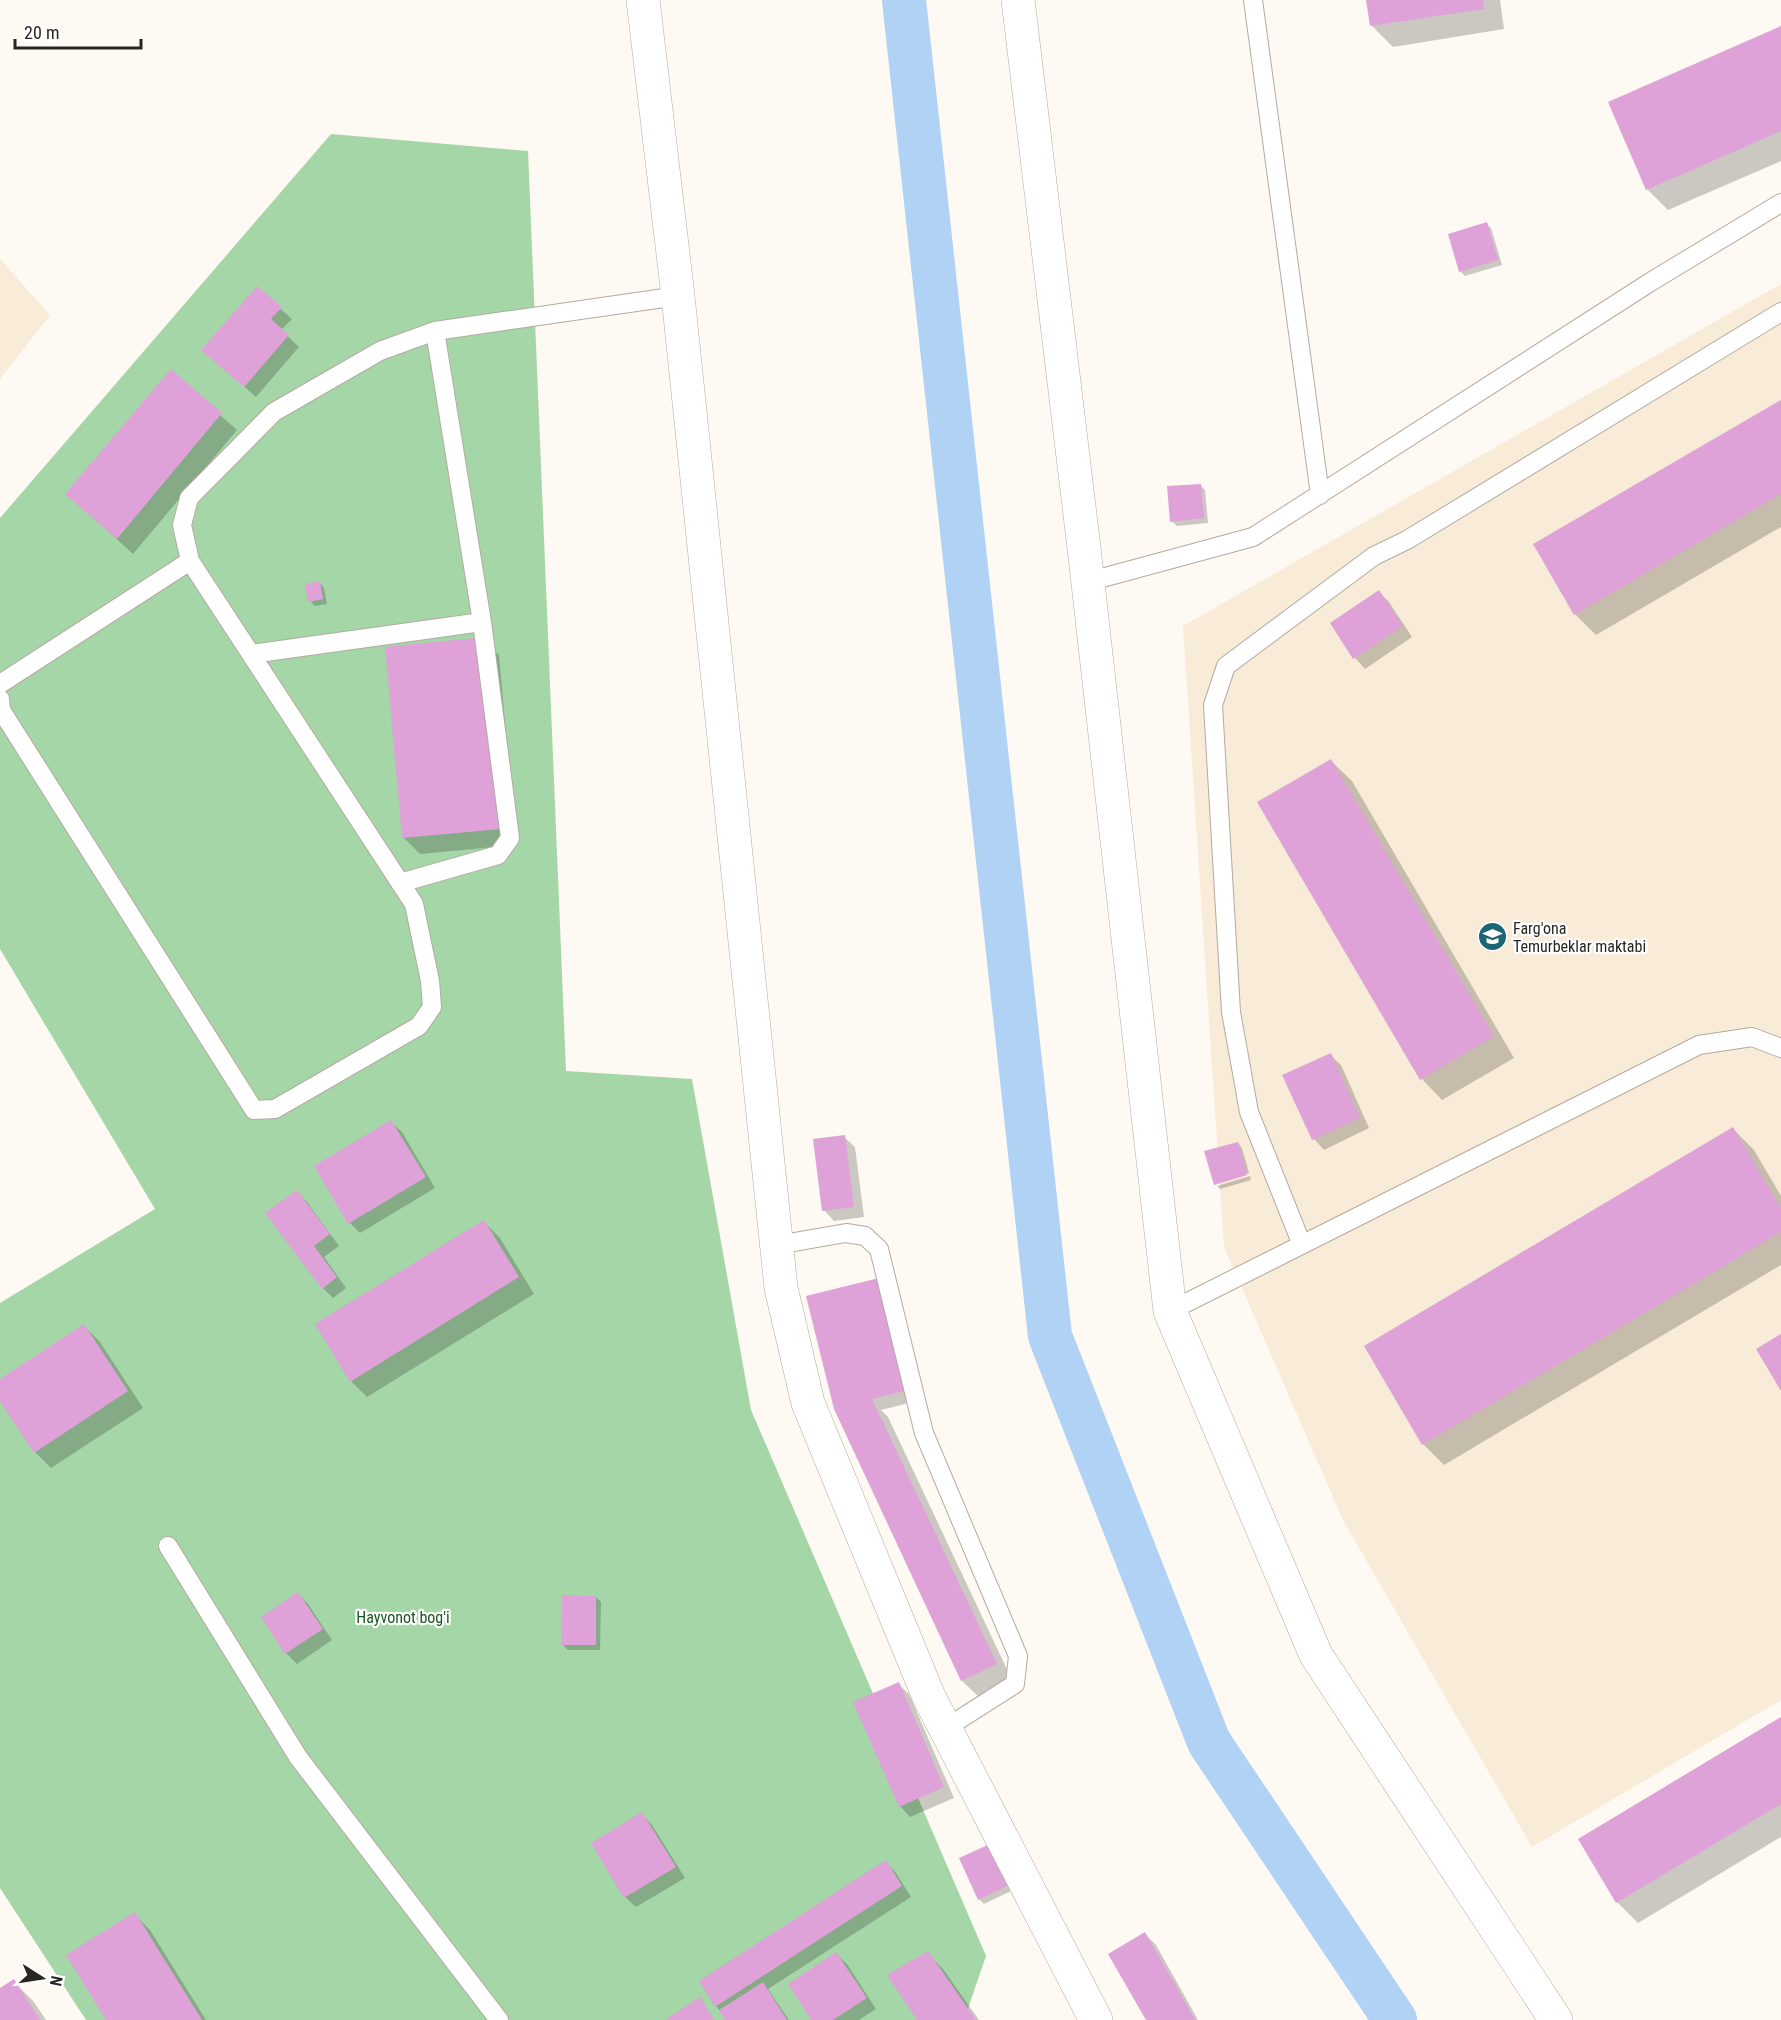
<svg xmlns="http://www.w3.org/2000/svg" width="1781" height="2020" font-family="'Roboto Condensed',sans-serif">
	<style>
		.built { fill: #f8ebd8 }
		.green { fill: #a5d6a7 }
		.shadow { fill: #0003 }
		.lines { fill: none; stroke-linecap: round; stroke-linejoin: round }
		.canal { stroke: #b0d3f5; stroke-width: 44 }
		.building { fill: #dea1d8 }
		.lane-casing { stroke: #b3aba0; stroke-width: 20 }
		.street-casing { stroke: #b3aba0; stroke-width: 34 }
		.lane { stroke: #fff; stroke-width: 18 }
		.street { stroke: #fff; stroke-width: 33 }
		.labels { text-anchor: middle; stroke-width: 4.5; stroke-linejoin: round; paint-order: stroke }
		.poi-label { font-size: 16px; fill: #292622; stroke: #fff; text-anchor: start }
		.park-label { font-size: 16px; fill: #185621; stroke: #fff }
	</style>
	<rect width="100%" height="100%" fill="#fef9f2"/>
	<path class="built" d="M 0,259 L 50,315 L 0,379 Z
		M 1781,284 L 1781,1700 L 1532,1847 L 1343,1520 L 1224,1247 L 1183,626 Z"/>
	<path class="green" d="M 331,134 L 528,151 L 566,1071 L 692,1079 L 751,1410 L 986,1956 L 964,2020 L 86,2020 L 0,1888 L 0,1303 L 155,1209 L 0,949 L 0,518 Z"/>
	<path class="shadow" d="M 1367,0 L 1500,0 L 1504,29 L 1393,47 L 1372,26 Z
		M 1781,28 L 1781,161 L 1668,210 L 1647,189 Z
		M 1486,223 L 1491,228 L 1502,265 L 1465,276 L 1460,271 Z
		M 257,288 L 292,319 L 281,330 L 299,347 L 256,397 L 214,360 Z
		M 171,372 L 237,430 L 133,554 L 67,494 Z
		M 1781,401 L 1781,527 L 1596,635 L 1575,614 Z
		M 1200,485 L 1205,490 L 1208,523 L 1177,526 L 1172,521 Z
		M 320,583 L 324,588 L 327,604 L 315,606 L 310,601 Z
		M 1379,592 L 1389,602 L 1412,637 L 1365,669 L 1355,658 L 1332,624 Z
		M 483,639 L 499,655 L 516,845 L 420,854 L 404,838 Z
		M 1331,761 L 1352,781 L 1514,1058 L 1442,1100 L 1422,1079 L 1259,803 Z
		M 1330,1055 L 1341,1065 L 1369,1128 L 1324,1150 L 1314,1139 Z
		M 391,1122 L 402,1132 L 435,1188 L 360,1233 L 350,1223 Z
		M 1733,1129 L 1754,1150 L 1781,1196 L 1781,1265 L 1444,1465 L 1423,1444 Z
		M 844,1137 L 855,1147 L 864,1217 L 834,1221 L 824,1210 Z
		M 1238,1143 L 1242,1148 L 1249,1173 L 1216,1183 L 1216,1185 L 1215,1184 Z
		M 1250,1176 L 1251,1180 L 1220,1189 L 1217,1186 Z
		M 297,1192 L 307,1202 L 339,1246 L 324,1257 L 346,1288 L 333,1298 L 323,1288 Z
		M 484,1222 L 500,1238 L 534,1294 L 367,1397 L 351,1381 Z
		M 808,1297 L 917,1401 L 881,1410 L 888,1417 L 1012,1680 L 978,1696 L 962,1681 L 836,1410 Z
		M 84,1326 L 100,1342 L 143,1408 L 51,1468 L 35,1452 L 0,1398 L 0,1381 Z
		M 298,1594 L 308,1604 L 332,1640 L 297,1664 L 286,1653 Z
		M 596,1597 L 601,1602 L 600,1650 L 568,1650 L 563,1645 Z
		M 898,1684 L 909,1694 L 954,1798 L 910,1817 L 900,1806 Z
		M 1781,1719 L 1781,1837 L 1638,1923 L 1617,1902 Z
		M 642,1814 L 652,1825 L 685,1878 L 636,1907 L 625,1897 Z
		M 989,1846 L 1013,1890 L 984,1904 L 979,1899 Z
		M 886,1862 L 896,1873 L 911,1897 L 768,1989 L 789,2020 L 727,2020 L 716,2006 Z
		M 134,1914 L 150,1930 L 206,2020 L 108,2020 Z
		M 1145,1934 L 1156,1945 L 1198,2020 L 1148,2020 Z
		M 927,1953 L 943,1969 L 979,2020 L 919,2020 Z
		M 836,1954 L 847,1964 L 876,2009 L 859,2020 L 813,2020 Z
		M 13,1981 L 34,2002 L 46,2020 L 0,2020 L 0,1989 Z"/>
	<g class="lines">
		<path class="canal" d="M 904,0 L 1050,1336 L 1209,1742 L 1395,2020"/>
	</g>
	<path class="building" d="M 1366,0 L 1483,0 L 1484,9 L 1370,26 Z
		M 1781,26 L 1781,131 L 1646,190 L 1608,102 Z
		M 1487,222 L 1498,260 L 1459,272 L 1448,234 Z
		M 257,286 L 282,307 L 271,319 L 289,335 L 244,387 L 201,350 Z
		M 171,369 L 222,413 L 117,539 L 65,494 Z
		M 1781,400 L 1781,494 L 1574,615 L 1533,544 Z
		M 1201,484 L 1204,518 L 1170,522 L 1167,486 Z
		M 320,581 L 323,599 L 308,602 L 305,584 Z
		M 1379,590 L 1403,626 L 1353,659 L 1330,623 Z
		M 484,637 L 501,829 L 402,838 L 385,647 Z
		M 1331,759 L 1494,1036 L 1420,1080 L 1257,802 Z
		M 1331,1053 L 1360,1118 L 1312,1140 L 1282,1075 Z
		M 391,1120 L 426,1177 L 348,1224 L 314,1166 Z
		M 1733,1127 L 1781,1209 L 1781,1232 L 1422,1445 L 1364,1346 Z
		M 845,1135 L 854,1207 L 822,1211 L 813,1139 Z
		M 1238,1142 L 1247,1175 L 1214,1185 L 1204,1151 Z
		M 297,1190 L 330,1234 L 314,1246 L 337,1277 L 322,1289 L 265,1213 Z
		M 484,1220 L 519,1277 L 350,1382 L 315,1324 Z
		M 879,1278 L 908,1390 L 872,1399 L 997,1664 L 961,1681 L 834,1409 L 806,1296 Z
		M 84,1324 L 128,1391 L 34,1453 L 0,1401 L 0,1379 Z
		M 1781,1334 L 1781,1391 L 1756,1349 Z
		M 298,1592 L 323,1629 L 285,1654 L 261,1617 Z
		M 562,1595 L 596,1596 L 596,1645 L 561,1645 Z
		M 899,1682 L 944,1787 L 899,1807 L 853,1702 Z
		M 1781,1717 L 1781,1804 L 1616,1903 L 1578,1839 Z
		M 642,1812 L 676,1867 L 624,1898 L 591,1843 Z
		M 990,1844 L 1009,1885 L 978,1900 L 959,1858 Z
		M 886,1860 L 902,1886 L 715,2007 L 699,1981 Z
		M 135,1912 L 202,2020 L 106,2020 L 66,1955 Z
		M 1145,1932 L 1195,2020 L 1146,2020 L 1108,1954 Z
		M 928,1951 L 976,2020 L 917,2020 L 887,1975 Z
		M 836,1952 L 867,1998 L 833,2020 L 811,2020 L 788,1984 Z
		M 14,1979 L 40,2020 L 0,2020 L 0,1988 Z
		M 763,1982 L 787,2020 L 725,2020 L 719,2010 Z
		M 700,1997 L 714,2020 L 665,2020 Z"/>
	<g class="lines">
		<defs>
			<path id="lane" d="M 1253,0 L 1320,495
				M 1087,582 L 1253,537 L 1652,281 L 1781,203
				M 251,654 L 482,622
				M 0,684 L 190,561
				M 0,699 L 1,710 L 254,1110 L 275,1109 L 419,1026 L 432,1007 L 430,981 L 414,904 L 190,561 L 182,525 L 189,498 L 274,412 L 380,351 L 435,331 L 678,296
				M 400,883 L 498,855 L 510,838 L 482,622 L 435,331
				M 777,1245 L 846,1233 L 865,1236 L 879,1249 L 924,1433 L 1018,1656 L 1015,1684 L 946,1728
				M 1302,1245 L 1249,1112 L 1231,1012 L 1213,705 L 1226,666 L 1374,556 L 1407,540 L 1781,312
				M 1170,1311 L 1699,1045 L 1752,1037 L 1781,1048
				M 168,1546 L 298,1757 L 499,2020"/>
			<path id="street" d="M 643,0 L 678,296 L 781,1288 L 808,1403 L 929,1697 L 1096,2020
				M 1018,0 L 1084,548 L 1170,1311 L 1316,1655 L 1556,2020"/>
		</defs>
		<use href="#lane" class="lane-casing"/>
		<use href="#street" class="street-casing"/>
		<use href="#lane" class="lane"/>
		<use href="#street" class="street"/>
	</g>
	<defs>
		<symbol id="university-disc" viewBox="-11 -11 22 22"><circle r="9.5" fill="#1c6572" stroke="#fff"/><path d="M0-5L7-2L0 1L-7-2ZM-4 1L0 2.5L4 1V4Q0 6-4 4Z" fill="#fff"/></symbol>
	</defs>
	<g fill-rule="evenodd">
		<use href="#university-disc" x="1476" y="920" width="33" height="33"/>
	</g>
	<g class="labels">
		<g class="poi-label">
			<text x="1513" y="934">Farg'ona<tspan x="1513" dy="18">Temurbeklar maktabi</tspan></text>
		</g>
		<g class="park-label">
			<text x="403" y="1623">Hayvonot bog'i</text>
		</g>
	</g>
	<g transform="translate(42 1978) rotate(102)" stroke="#ffffff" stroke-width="4.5" paint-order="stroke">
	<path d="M0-4.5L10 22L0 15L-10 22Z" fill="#292622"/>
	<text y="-9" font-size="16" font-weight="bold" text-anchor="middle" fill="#292622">N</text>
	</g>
	<path d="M15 39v9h126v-9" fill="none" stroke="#292622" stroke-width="3"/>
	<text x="24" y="39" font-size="18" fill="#292622" stroke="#ffffff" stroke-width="4.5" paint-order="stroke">20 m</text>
</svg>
